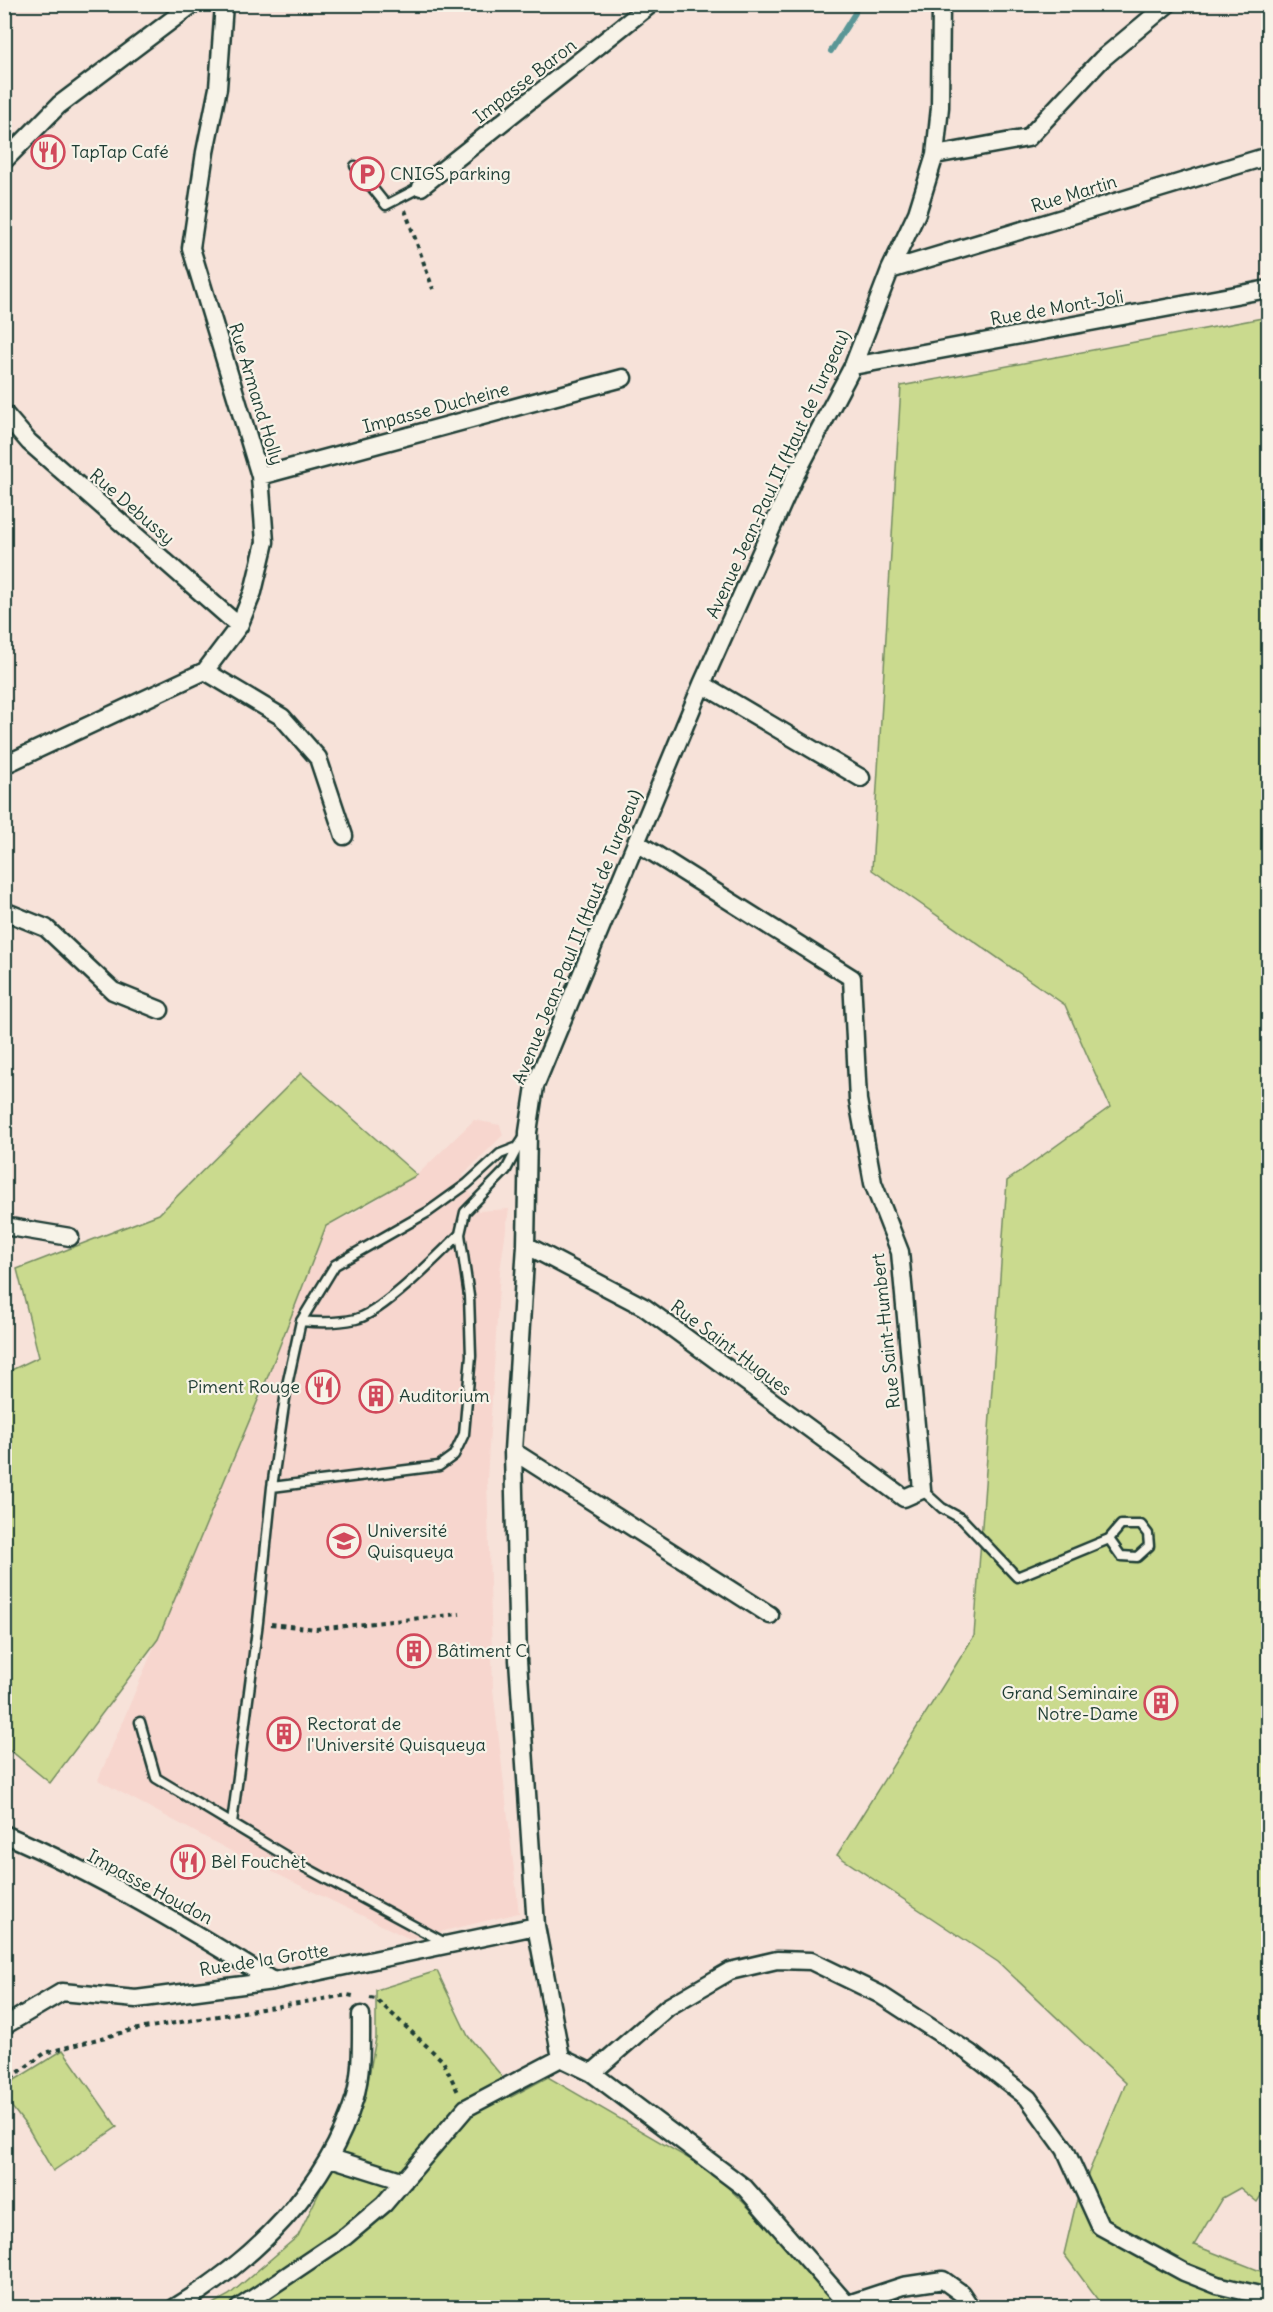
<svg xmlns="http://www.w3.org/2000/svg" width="1273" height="2312" font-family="Delius,sans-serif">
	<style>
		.built { fill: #f7d6ce }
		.green { fill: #cada8e; stroke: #748c61; stroke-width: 1.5 }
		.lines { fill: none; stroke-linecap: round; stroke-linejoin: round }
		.stream { stroke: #5a9696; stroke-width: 6 }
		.service-casing { stroke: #1f3d34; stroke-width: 13 }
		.minor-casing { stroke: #1f3d34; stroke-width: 21 }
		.path { stroke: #1f3d34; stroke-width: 4; stroke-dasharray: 4.5 4.5; stroke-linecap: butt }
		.service { stroke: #f7f3e8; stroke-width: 8 }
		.minor { stroke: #f7f3e8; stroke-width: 16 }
		.labels { text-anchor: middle; stroke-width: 4.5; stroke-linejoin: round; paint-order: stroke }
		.street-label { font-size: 18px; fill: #1f3d34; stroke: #f7f3e8 }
		.poi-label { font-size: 18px; fill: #1f3d34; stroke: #f7f3e8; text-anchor: start }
	</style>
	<rect width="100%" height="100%" fill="#f7e2d9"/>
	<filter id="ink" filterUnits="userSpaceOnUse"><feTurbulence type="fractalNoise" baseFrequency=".0167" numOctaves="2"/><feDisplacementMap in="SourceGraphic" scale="12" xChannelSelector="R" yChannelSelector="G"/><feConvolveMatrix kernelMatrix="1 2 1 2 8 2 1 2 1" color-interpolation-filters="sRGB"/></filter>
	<g filter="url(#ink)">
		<path class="built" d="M 474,1120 L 500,1125 L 503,1135 L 463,1175 L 478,1211 L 509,1209 L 500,1271 L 487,1479 L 493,1689 L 519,1913 L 410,1939 L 244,1858 L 98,1780 L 268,1376 L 326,1226 L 354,1213 L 417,1175 Z"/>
		<path class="green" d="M 1268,317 L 1268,2185 L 1257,2202 L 1240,2188 L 1222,2198 L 1194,2245 L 1268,2274 L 1268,2307 L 1103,2307 L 1064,2254 L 1076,2203 L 1126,2083 L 998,1962 L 837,1855 L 974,1636 L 1007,1181 L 1110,1107 L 1065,1005 L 872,870 L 901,386 Z
			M 301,1073 L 417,1175 L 326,1226 L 268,1376 L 158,1639 L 50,1783 L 11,1751 L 5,1754 L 5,1373 L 39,1357 L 17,1269 L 159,1214 Z
			M 437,1971 L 468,2036 L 500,2074 L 511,2097 L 548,2077 L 712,2172 L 851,2307 L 205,2308 L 229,2295 L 298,2236 L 365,2098 L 376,2038 L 376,1990 Z
			M 63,2050 L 117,2127 L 53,2171 L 28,2128 L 5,2098 L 5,2086 Z"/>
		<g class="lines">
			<path class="stream" d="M 831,51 L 855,13 L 856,4"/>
			<defs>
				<path id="service" d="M 355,166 L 386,205 L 421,187
					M 301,1321 C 319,1323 338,1323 356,1319 C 382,1313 440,1254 460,1234
					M 272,1487 L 439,1466 L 454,1455 L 464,1434 L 471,1356 L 469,1296 L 460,1234 L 465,1212 L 506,1170 L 518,1147
					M 922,1490 L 942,1508 L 962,1519 L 1017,1577 L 1109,1539 L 1121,1556 L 1137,1557 L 1149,1546 L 1148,1534 L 1141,1525 L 1121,1525 L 1109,1539
					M 140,1722 L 156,1778 L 299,1864 L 447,1944
					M 232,1823 L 258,1622 L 272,1487 L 287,1385 L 301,1321 L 335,1265 L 428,1212 L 467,1184 L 500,1154 L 518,1147 L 524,1138"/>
				<path id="minor" d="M 935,155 L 1028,138 L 1102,59 L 1168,4
					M 4,161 L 59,105 L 193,4
					M 421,187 L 651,4
					M 890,270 L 1268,156
					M 853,366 L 1268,289
					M 4,413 L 29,442 L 239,626
					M 260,476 L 623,378
					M 205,671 L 282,717 L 318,758 L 344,836
					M 702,684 L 861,778
					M 4,765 L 205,671 L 239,626 L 253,592 L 265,542 L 260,476 L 191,248 L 205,152 L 218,88 L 224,4
					M 4,911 L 46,928 L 113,991 L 160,1010
					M 4,1226 L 70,1237
					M 526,1245 L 644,1307 L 904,1498 L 922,1490 L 900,1252 L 873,1183 L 858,1100 L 852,978 L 636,842
					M 513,1451 L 770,1615
					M 4,1834 C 98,1874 187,1928 273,1981
					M 4,2026 L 62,1992 L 136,1999 L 273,1981 L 536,1926
					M 592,2073 L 668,2007 L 730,1971 L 777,1960 L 811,1961 L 879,1994 L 970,2053 L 1028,2098 L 1065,2149 L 1100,2226 L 1184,2272 L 1217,2285 L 1268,2297
					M 331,2158 L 404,2181
					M 848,2304 L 903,2286 L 943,2280 L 961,2293 L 971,2308
					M 174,2308 C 254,2260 328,2188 355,2097 C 362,2070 361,2043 361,2015
					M 239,2308 L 346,2236 L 384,2204 L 466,2108 L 561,2058
					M 850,2308 L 745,2188 L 592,2073 L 561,2058 L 536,1926 L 518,1660 L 513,1451 L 526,1245 L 528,1132 L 535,1086 L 702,684 L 795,476 L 853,366 L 890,270 L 917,213 L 935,155 L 940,107 L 941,4"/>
			</defs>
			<use href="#service" class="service-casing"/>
			<use href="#minor" class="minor-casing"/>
			<path class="path" d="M 405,210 L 433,289
				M 271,1624 L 316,1629 L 460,1614
				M 370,1998 L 376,1999 L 443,2061 L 459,2094
				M 4,2083 L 45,2053 L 132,2030 L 348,1995 L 357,1997"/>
			<use href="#service" class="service"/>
			<use href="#minor" class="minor"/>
		</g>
	</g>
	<defs>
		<symbol id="restaurant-ring" viewBox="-11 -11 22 22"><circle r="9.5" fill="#f7f3e8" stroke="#d1495b" stroke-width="1.5"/><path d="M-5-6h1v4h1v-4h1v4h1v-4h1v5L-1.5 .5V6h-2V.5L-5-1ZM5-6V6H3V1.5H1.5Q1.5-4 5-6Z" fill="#d1495b"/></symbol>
		<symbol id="parking-ring" viewBox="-11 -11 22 22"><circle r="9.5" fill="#f7f3e8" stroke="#d1495b" stroke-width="1.5"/><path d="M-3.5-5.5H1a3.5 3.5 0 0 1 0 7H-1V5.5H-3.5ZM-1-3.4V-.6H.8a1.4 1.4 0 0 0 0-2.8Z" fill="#d1495b"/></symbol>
		<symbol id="building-ring" viewBox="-11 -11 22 22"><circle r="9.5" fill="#f7f3e8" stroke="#d1495b" stroke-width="1.5"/><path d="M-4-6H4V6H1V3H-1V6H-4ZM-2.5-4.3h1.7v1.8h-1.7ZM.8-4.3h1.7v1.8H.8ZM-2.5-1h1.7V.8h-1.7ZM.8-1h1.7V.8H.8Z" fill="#d1495b"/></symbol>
		<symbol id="university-ring" viewBox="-11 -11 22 22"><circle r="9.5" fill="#f7f3e8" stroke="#d1495b" stroke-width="1.5"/><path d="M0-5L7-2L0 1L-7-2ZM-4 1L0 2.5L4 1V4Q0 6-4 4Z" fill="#d1495b"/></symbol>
	</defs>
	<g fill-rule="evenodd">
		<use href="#restaurant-ring" x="29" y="133" width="38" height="38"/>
		<use href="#parking-ring" x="348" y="155" width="38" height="38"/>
		<use href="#restaurant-ring" x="304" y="1368" width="38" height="38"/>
		<use href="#building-ring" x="357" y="1377" width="38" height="38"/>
		<use href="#university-ring" x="325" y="1522" width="38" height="38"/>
		<use href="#building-ring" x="395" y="1632" width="38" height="38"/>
		<use href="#building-ring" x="1142" y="1684" width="38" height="38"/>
		<use href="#building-ring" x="265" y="1715" width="38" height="38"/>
		<use href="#restaurant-ring" x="169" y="1843" width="38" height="38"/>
	</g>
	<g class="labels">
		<g class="street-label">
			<text transform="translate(525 81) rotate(-38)" y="6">Impasse Baron</text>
			<text transform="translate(1074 194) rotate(-17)" y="6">Rue Martin</text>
			<text transform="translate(1057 308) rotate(-10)" y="6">Rue de Mont-Joli</text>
			<text transform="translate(256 394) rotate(73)" y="6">Rue Armand Holly</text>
			<text transform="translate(436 408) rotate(-15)" y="6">Impasse Ducheine</text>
			<text transform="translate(778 474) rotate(-65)" y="6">Avenue Jean-Paul II (Haut de Turgeau)</text>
			<text transform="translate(132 507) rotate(41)" y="6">Rue Debussy</text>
			<text transform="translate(577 937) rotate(-68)" y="6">Avenue Jean-Paul II (Haut de Turgeau)</text>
			<text transform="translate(886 1331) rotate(-96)" y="6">Rue Saint-Humbert</text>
			<text transform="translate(731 1348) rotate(37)" y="6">Rue Saint-Hugues</text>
			<text transform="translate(150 1887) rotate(28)" y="6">Impasse Houdon</text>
			<text transform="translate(264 1960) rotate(-9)" y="6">Rue de la Grotte</text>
		</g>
		<g class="poi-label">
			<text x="71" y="158">TapTap Café</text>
			<text x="390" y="180">CNIGS parking</text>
			<text x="300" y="1393" text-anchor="end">Piment Rouge</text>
			<text x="399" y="1402">Auditorium</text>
			<text x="367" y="1537">Université<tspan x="367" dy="21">Quisqueya</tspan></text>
			<text x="437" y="1657">Bâtiment C</text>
			<text x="1138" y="1699" text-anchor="end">Grand Seminaire<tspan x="1138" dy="21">Notre-Dame</tspan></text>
			<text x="307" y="1730">Rectorat de<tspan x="307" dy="21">l'Université Quisqueya</tspan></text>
			<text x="211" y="1868">Bèl Fouchèt</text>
		</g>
	</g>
	<rect width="1273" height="2312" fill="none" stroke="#f7f3e8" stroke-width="24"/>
	<rect x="12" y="12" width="1249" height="2288" fill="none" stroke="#1f3d34" stroke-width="2" filter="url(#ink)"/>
</svg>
